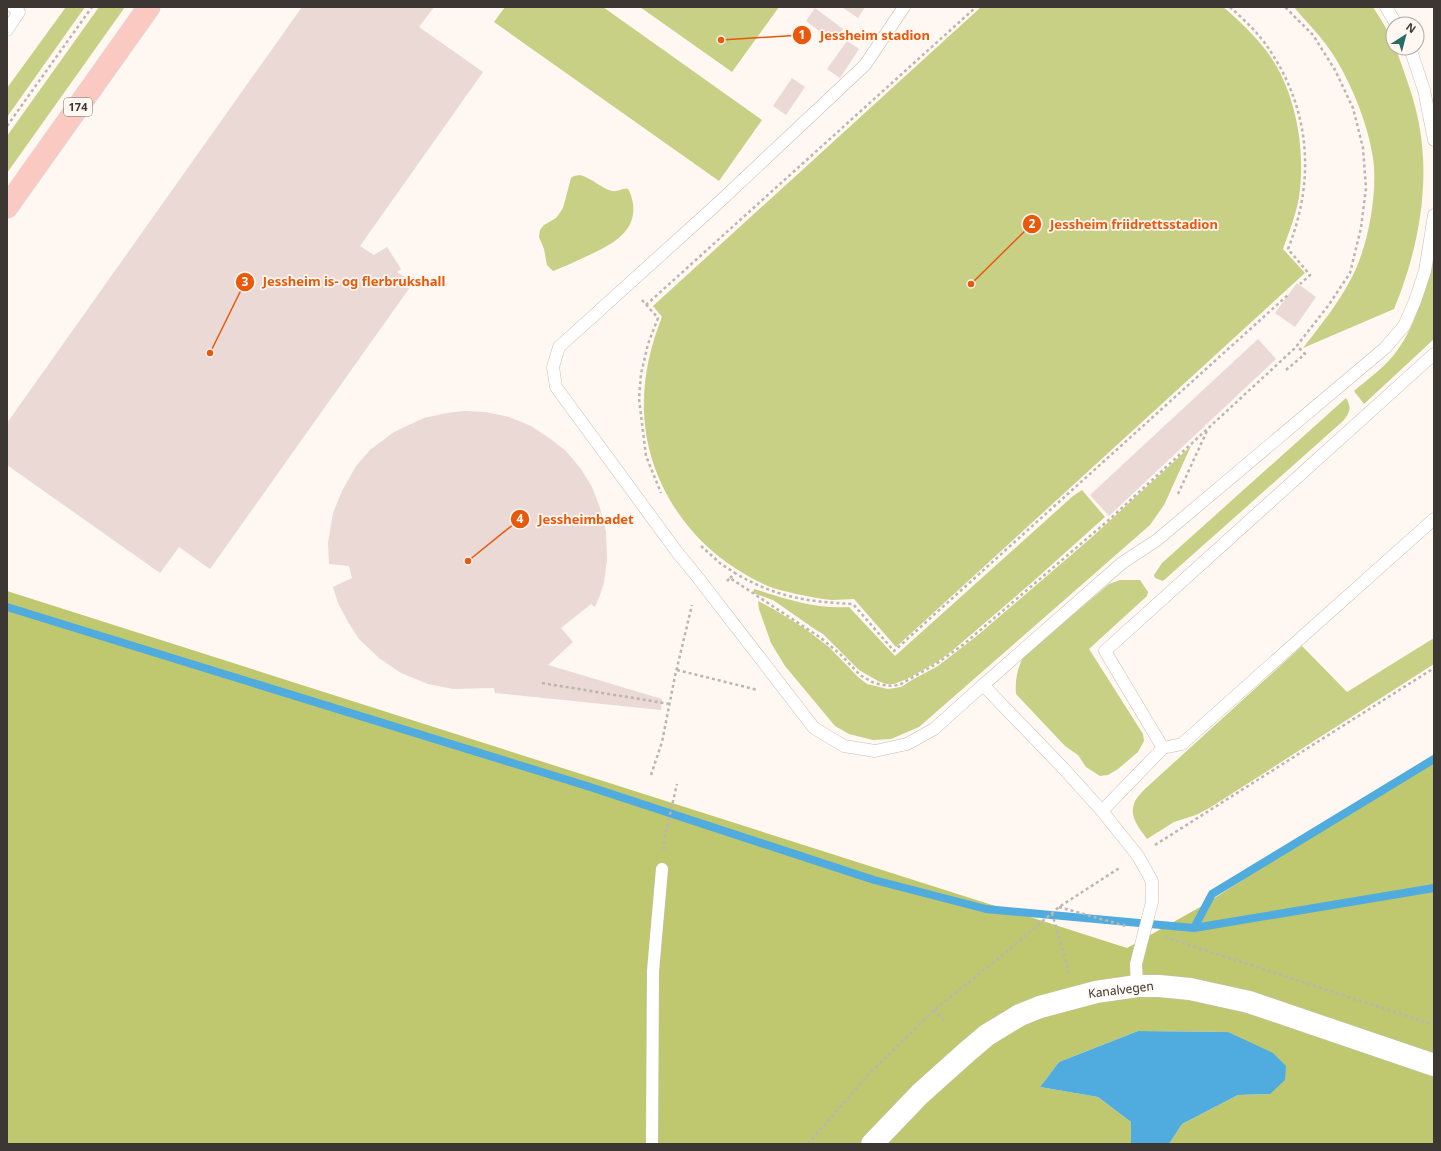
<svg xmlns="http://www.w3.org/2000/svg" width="1441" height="1151" font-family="'Noto Sans',sans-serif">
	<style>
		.green { fill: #c7d085 }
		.forest { fill: #bfc86f }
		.water { fill: #50abde }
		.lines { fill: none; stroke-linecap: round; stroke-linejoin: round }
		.stream { stroke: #50abde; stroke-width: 8 }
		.building { fill: #ead9d5 }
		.service-casing { stroke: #c9bdb3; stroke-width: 13 }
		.tertiary-casing { stroke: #c9bdb3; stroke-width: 23 }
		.primary-casing { stroke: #d8d7d6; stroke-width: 23 }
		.path { stroke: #bcb5b0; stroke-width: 2.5; stroke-dasharray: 3 3; stroke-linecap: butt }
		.service { stroke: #fff; stroke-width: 12 }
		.tertiary { stroke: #fff; stroke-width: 22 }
		.primary { stroke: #facac2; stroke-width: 22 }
		.labels { text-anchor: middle; stroke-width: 3.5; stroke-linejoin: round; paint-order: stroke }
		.shield { fill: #fff7f1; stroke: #76716c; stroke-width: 1 }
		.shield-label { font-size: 11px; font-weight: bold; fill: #3c3733 }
		.street-label { font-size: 12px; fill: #3c3733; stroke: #fff7f1 }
		.leader { fill: none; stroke: #e8590c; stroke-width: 1.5 }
		.callout-dot { fill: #e8590c; stroke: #fff7f1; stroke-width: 1.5 }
		.mark-label { font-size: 12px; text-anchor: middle; font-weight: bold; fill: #fff }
		.callout-label { font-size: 13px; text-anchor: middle; font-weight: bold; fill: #e8590c; stroke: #fff7f1; stroke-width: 3.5; stroke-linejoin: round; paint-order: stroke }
	</style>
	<rect width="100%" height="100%" fill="#fff7f1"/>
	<path class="green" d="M 66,7 L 85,7 L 7,117 L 7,88 Z
		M 99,7 L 125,7 L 7,173 L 7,136 Z
		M 505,7 L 603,7 L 762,120 L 719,181 L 494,22 Z
		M 640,7 L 779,7 L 732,72 Z
		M 981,7 L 1223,7 C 1240,21 1255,36 1268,53 C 1296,92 1306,150 1299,197 C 1296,215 1289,232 1283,249 L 1305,273 L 896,647 L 854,599 C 847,599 839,600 832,600 C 820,599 808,596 796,594 C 790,592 782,591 776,589 C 761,584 747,576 735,568 C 682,534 646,475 644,411 C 643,378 650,347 662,317 L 653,306 Z
		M 1294,7 L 1373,7 C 1379,17 1393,36 1393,48 L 1396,49 C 1405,75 1416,102 1420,130 C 1430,189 1417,254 1394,309 L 1303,348 C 1320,326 1338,304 1351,279 C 1368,248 1378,193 1373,158 C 1368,124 1352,85 1334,56 C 1323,38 1307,23 1294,7 Z
		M 580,175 C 592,178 602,189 612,191 C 618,192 622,188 628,189 C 631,194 632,198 633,204 C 637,234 607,247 585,257 C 574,262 564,267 553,271 L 547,265 L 544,249 L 539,237 L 540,230 L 544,225 L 556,218 L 559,214 L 563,208 L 571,178 L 574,176 Z
		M 1434,257 L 1434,339 L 1364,404 L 1354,391 C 1367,380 1382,369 1393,356 C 1416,328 1424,291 1434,257 Z
		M 1346,398 C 1352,408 1350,412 1343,421 L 1163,581 L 1155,578 L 1154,575 L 1162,563 Z
		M 1191,446 L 1164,505 L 1150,525 L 919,727 L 891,739 L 873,740 L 849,734 L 835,726 L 785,666 L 771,643 L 759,609 L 758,601 L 775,610 L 804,628 L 829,647 L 858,677 L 867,684 L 888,689 L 901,687 L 912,680 L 938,666 L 978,635 L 1091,538 Z
		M 1082,490 L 1105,517 L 1029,585 L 953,650 L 937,662 L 907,679 L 894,684 L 886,684 L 878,681 L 859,670 L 823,634 L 816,630 L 773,600 L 753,593 L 754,589 C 787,599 814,609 849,607 L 895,656 L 1073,496 Z
		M 1120,580 L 1140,580 L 1148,592 L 1147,596 L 1089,649 L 1143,734 L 1144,741 L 1138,752 L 1118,769 L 1108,775 L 1100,776 L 1086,767 L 1078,755 L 1065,746 L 1016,694 C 1015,680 1017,670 1023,657 L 1109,584 Z
		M 1434,638 L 1434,664 L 1211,807 L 1196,815 L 1174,822 L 1147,839 C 1140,829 1129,817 1134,804 C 1136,798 1142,792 1146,788 L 1302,646 L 1347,692 Z"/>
	<path class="forest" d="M 7,591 L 1127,948 L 1202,906 L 1434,757 L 1434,1144 L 1169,1144 L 1182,1124 L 1238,1095 L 1270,1094 L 1228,1032 L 1138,1031 L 1059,1062 L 1040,1087 L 1098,1097 L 1131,1122 L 1131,1144 L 7,1144 Z"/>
	<path class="water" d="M 1138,1031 L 1228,1032 L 1273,1053 L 1286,1066 L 1285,1080 L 1270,1094 L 1238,1095 L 1182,1124 L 1169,1144 L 1131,1144 L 1131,1122 L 1098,1097 L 1040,1087 L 1059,1062 Z"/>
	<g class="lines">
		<path class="stream" d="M 7,607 L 587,786 L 874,880 L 986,909 L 1194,928 L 1434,888
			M 1194,928 L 1212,894 L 1434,759"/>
	</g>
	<path class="building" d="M 302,7 L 434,7 L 419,27 L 483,72 L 360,246 L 374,255 L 387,247 L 401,269 L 397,272 L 413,283 L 210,569 L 179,547 L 160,573 L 7,465 L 7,423 Z
		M 842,7 L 865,7 L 858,18 Z
		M 815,8 L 843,29 L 834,42 L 806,21 Z
		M 847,41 L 859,49 L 840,78 L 827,69 Z
		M 792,78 L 805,87 L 786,115 L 773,106 Z
		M 1297,283 L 1316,297 L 1295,327 L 1275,313 Z
		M 1258,339 L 1276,359 L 1109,516 L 1090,495 Z
		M 464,411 L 486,412 L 509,417 L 531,426 L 549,438 L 566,451 L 581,469 L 592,487 L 600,508 L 606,532 L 607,559 L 604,582 L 600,595 L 595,607 L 591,604 L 561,628 L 573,642 L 548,665 L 662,699 L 661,710 L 495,693 L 494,688 L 453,689 L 428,684 L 401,673 L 379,658 L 359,639 L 348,622 L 338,603 L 333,587 L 352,578 L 349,566 L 329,564 L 328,543 L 333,513 L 342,491 L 356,466 L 370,450 L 394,432 L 424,418 L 447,413 Z"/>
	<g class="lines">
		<defs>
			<path id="service" d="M 904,7 L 865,65 L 716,205 L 559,347 L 553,367 L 556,387 L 677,552 L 699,579 L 814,728 L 844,746 L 875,751 L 907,744 L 934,729 L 983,685 L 1064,769 L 1102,811 L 1138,856 L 1152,881 L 1152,902 L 1136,964 L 1137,986
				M 1386,7 L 1396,24
				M 7,30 L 19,12 L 13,7
				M 1410,48 L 1424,90 L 1434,140
				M 983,685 L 1122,563 L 1157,540 L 1385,348 L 1404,326 L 1415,301 L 1425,271 L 1434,215
				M 1163,748 L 1105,651 L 1434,354
				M 1102,811 L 1163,748 L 1182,744 L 1434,519
				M 652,1144 L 653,971 L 662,869"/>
			<path id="tertiary" d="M 872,1144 L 920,1094 L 968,1051 L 987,1035 L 1020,1015 L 1040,1007 L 1096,992 L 1137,986 L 1159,986 L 1190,989 L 1249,1002 L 1434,1065"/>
			<path id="primary" d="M 7,207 L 149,7"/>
		</defs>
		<use href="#service" class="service-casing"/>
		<use href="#tertiary" class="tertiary-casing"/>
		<use href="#primary" class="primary-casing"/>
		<path class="path" d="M 1230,7 C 1240,16 1251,26 1260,37 C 1268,46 1274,57 1280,67 C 1312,126 1312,188 1288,249 L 1310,275 L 1300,284
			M 7,126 L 92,7
			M 642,300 L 658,318 L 648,344 L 641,374 L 639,399 L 646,456 L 661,493
			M 646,305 L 976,7
			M 1286,370 L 1305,354 L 1297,346
			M 1178,494 L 1207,431
			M 701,546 L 721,564 L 735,573
			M 730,578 L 735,573 C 775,597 808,602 853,604 L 894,651 L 1289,294
			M 727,581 L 730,578 L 821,638 L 840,654 L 860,675 L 872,682 L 882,685 L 893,686 L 901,684 L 936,664 L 964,644 L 1111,518 L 1295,348 L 1328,306 L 1350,273 L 1361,228 L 1366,188 L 1363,148 L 1353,108 L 1335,70 L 1313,35 L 1285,7
			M 677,670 L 758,690
			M 542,683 L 670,704
			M 651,775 L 662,742 L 675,676 L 692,605
			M 1155,845 L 1434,668
			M 664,850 L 664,840 L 677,784
			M 1059,907 L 1126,926
			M 1052,913 L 1069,973
			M 1165,937 L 1434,1025
			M 934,1010 L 946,1022
			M 808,1144 L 869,1074 L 934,1010 L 999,958 L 1059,907 L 1121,867"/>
		<use href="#service" class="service"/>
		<use href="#tertiary" class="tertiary"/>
		<use href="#primary" class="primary"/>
	</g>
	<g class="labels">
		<rect class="shield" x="64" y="98" width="28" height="18" rx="3"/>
		<g class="shield-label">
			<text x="78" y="111">174</text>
		</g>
		<g class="street-label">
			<text transform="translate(1121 990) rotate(-7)" y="4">Kanalvegen</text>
		</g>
	</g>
	<path class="leader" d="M721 40L802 35M971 284L1032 224M210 353L245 282M468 561L520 519"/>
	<g class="callout-dot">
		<circle cx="721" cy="40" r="4"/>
		<circle cx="971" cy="284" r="4"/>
		<circle cx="210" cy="353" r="4"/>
		<circle cx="468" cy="561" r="4"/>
		<circle cx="802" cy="35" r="10"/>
		<circle cx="1032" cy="224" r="10"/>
		<circle cx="245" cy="282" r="10"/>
		<circle cx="520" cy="519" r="10"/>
	</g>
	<g class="mark-label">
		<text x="802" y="39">1</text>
		<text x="1032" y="228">2</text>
		<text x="245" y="286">3</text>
		<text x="520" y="523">4</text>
	</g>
	<g class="callout-label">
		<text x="875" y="40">Jessheim stadion</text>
		<text x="1134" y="229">Jessheim friidrettsstadion</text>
		<text x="354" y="286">Jessheim is- og flerbrukshall</text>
		<text x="586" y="524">Jessheimbadet</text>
	</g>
	<rect width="1441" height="1151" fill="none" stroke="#3c3733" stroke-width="16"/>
	<g transform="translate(1405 36) rotate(36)"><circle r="19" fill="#fff7f1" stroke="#b1aaa5"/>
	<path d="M0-3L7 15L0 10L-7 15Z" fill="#286d61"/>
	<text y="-6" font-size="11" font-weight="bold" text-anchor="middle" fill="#3c3733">N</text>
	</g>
</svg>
